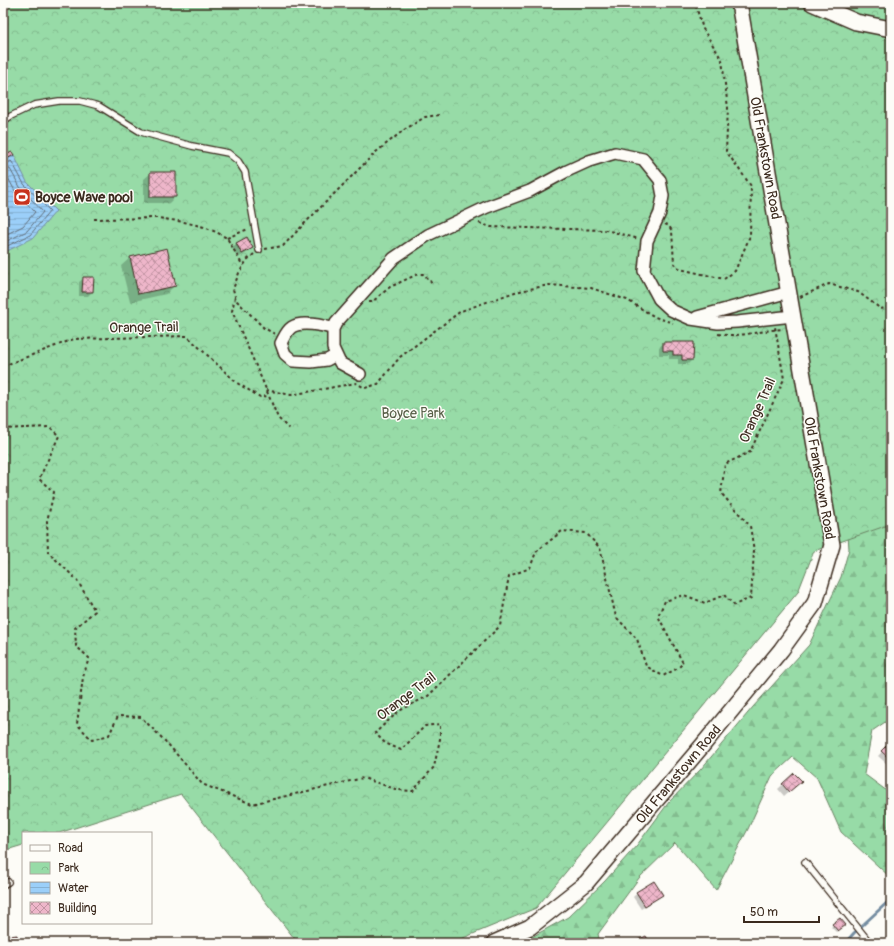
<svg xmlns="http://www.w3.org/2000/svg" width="894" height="946" font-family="Pangolin,sans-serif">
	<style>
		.forest { fill: url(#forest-firs); stroke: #698262 }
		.park { fill: url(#park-crowns); stroke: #698262 }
		.water { fill: url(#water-rules); stroke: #758da1 }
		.shadow { fill: #0003 }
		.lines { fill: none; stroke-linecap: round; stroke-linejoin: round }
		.shore { stroke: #616c76; stroke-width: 1 }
		.stream { stroke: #758da1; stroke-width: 3 }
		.building { fill: url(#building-cross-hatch); stroke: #3b2a1e }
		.lane-casing { stroke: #3b2a1e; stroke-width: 8 }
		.street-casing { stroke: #3b2a1e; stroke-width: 14 }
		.secondary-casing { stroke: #3b2a1e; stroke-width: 18 }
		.path { stroke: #3b2a1e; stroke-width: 2; stroke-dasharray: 3 3; stroke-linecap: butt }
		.lane { stroke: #fdfcf7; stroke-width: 5.5 }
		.street { stroke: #fdfcf7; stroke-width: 11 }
		.secondary { stroke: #fdfcf7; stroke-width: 15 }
		.labels { text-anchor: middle; stroke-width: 3; stroke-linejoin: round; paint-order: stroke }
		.street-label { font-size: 14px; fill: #3b2a1e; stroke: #fdfcf7 }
		.poi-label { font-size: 14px; font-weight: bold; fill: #3b2a1e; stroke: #fdfcf7; text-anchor: start }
		.park-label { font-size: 14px; fill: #575f47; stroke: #fdfcf7 }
	</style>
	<defs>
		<pattern id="forest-firs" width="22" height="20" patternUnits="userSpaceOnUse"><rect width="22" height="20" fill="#97dba7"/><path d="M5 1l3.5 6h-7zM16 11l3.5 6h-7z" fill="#83bc8f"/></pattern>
		<pattern id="park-crowns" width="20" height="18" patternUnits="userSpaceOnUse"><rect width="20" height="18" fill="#97dba7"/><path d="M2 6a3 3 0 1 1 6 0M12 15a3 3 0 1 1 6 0" fill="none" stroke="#83bc8f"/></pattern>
		<pattern id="water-rules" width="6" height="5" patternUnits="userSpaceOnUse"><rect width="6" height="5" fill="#9bcff9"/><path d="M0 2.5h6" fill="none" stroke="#86b2d5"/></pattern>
		<pattern id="building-cross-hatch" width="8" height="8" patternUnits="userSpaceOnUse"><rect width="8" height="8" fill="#eeb6ca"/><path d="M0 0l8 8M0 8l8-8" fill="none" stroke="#c294a3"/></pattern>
	</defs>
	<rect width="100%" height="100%" fill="#fdfcf7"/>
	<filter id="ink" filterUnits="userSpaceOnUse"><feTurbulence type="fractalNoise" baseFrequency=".025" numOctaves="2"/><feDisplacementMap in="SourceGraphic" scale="8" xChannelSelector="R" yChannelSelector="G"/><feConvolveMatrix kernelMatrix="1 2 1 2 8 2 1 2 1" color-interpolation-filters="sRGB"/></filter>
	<g filter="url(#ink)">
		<path class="forest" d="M 891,226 L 891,718 L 872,731 L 864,774 L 891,794 L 891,878 L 841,832 L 817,778 L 793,757 L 772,776 L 748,829 L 716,890 L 675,843 L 639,878 L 598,934 L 600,943 L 521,943 L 568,917 L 605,881 L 637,845 L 669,802 L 701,769 L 753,707 L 809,645 L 841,577 L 849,549 L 845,493 Z"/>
		<path class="park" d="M 3,3 L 891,3 L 891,524 L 814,551 L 798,592 L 536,908 L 451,943 L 298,943 L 181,794 L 59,833 L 23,833 L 23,845 L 3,851 Z"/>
		<path class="water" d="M 14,155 L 27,182 L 56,211 L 33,238 L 3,253 L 3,161 Z"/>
		<path class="shadow" d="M 12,155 L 6,161 L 3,163 L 3,158 Z
			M 151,173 L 175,197 L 169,203 L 144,203 L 144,179 Z
			M 246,238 L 252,248 L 248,252 L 238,258 L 232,248 L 236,244 Z
			M 166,249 L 175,285 L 166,294 L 130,302 L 121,266 L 130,258 Z
			M 84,278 L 92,292 L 88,296 L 79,296 L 79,282 Z
			M 664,343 L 692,360 L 688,364 L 678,364 L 678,359 L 669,359 L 669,355 L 659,355 L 659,347 Z
			M 891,742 L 891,762 L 888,765 L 878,756 Z
			M 794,774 L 796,785 L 784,796 L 778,789 Z
			M 637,893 L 661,895 L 657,899 L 641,909 L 633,897 Z
			M 840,919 L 844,925 L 836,932 L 831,927 Z"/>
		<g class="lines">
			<path class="shore" d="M 3,164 L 6,164 L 11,161 L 12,162 L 24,184 L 50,211 L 30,235 L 3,248
				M 3,169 L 10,169 L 20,187 L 43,212 L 27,231 L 3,243
				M 3,175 L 7,176 L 15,191 L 35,212 L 23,226 L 3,236"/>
			<path class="stream" d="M 845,943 L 854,933 L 891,899"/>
		</g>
		<path class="building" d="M 12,152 L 14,155 L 3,161 L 3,156 Z
			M 150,172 L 176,172 L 176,197 L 150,197 Z
			M 247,237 L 253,248 L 242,254 L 236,243 Z
			M 167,248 L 176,286 L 138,294 L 130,257 Z
			M 83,277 L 94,277 L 93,292 L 82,292 Z
			M 663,342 L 694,342 L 693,360 L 682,360 L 682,355 L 673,355 L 673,351 L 663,351 Z
			M 891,741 L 891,760 L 881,751 Z
			M 794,773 L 802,781 L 789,792 L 782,784 Z
			M 654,881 L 663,895 L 645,906 L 636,892 Z
			M 840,918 L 846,925 L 838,931 L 832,924 Z
			M 17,935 L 18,943 L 3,943 L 3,937 Z
			M 646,936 L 650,943 L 640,943 L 638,940 Z"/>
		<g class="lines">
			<defs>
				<path id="lane" d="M 3,121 L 11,116 L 34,105 L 59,101 L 80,101 L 99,106 L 141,132 L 192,146 L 228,153 L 238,161 L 245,172 L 259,250
					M 805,862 L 870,943
					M 3,885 L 8,882"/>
				<path id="street" d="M 697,317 L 789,292
					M 333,329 C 323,325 301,321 292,327 C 286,331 284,338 281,343 L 285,354 L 293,361 L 311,362 L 327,360 L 336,355
					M 360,374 L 340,363 L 333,348 L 333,329 L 336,323 L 394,258 L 428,235 L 487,207 L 530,191 L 567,171 L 589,161 L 615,153 L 643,159 L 660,180 L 663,196 L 660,213 L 647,241 L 644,271 L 659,299 L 671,310 L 691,319 L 718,323 L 737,322 L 793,316"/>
				<path id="secondary" d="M 812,3 L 856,22 L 891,29
					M 494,943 L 530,927 L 586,883 L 702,746 L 781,650 L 815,603 L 832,545 L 739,3"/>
			</defs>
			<use href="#lane" class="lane-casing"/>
			<use href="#street" class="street-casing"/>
			<use href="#secondary" class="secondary-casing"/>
			<path class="path" d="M 94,219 L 158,218 L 184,222 L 204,227 L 216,232 L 227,238 L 243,266
				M 479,223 L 491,227 L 606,230 L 639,239
				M 665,224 L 669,226 L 672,231 L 674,263 L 680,269 L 724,279 L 735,271 L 750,236 L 751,186 L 726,151 L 728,108 L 722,60 L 703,29 L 695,3
				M 227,238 L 248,229
				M 265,249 L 283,246 L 305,223 L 376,152 L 404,130 L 425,117 L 439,115
				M 254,254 L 247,260 L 239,273 L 233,289 L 236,300 L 264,328 L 275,334
				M 235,297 L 232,311 L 263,382 L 278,418 L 289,429
				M 800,297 L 829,284 L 858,292 L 881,309 L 891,306
				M 369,302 L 372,302 L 390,287 L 418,274 L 424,274 L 433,285
				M 718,334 C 741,338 761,330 783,329
				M 3,366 L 74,339 L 187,336 L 237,383 L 260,397 L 268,396
				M 266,390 L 291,395 L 356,383 L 365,388 L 378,384 L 400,357 L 461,311 L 515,292 L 549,285 L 591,288 L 627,300 L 655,317 L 673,323
				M 3,429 L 50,427 L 59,436 L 39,479 L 54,492 L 47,521 L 48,552 L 77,580 L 95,611 L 75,628 L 76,646 L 89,658 L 83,677 L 77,724 L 92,740 L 109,735 L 118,716 L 141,717 L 167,743 L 202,784 L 252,804 L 363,778 L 398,790 L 413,791 L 434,767 L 440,739 L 440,724 L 425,726 L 401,750 L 385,743 L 375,733 L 399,711 L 428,696 L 500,626 L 509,576 L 530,568 L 536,552 L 562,531 L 586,533 L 600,548 L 616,617 L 637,639 L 646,666 L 663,676 L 678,668 L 683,663 L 658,616 L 665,601 L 684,595 L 705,603 L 724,595 L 734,605 L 751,598 L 754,551 L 750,526 L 721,493 L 725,464 L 750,452 L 784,379 L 775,327"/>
			<use href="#lane" class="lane"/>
			<use href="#street" class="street"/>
			<use href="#secondary" class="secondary"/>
		</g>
	</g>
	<defs>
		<symbol id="stadium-square" viewBox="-11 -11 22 22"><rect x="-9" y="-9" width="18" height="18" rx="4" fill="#c8321e" stroke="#fdfcf7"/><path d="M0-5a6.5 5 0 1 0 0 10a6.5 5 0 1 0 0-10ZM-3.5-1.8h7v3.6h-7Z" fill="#fff"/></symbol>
	</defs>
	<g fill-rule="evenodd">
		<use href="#stadium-square" x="12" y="187" width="20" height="20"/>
	</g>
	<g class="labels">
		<g class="street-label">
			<text transform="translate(766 158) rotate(80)" y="5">Old Frankstown Road</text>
			<text transform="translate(144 327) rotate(-1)" y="5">Orange Trail</text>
			<text transform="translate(757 410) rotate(-66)" y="5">Orange Trail</text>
			<text transform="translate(820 478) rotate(80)" y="5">Old Frankstown Road</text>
			<text transform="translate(406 696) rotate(-37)" y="5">Orange Trail</text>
			<text transform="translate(678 774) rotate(-50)" y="5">Old Frankstown Road</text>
		</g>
		<g class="poi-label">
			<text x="35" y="202">Boyce Wave pool</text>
		</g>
		<g class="park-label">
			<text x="413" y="418">Boyce Park</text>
		</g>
	</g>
	<rect width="894" height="946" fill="none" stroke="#fdfcf7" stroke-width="16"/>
	<rect x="8" y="8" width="878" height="930" fill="none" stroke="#3b2a1e" stroke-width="1.5" filter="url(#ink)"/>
	<rect x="22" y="832" width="130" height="92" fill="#fdfcf7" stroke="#afa8a0"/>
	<rect x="30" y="845" width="20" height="6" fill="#fdfcf7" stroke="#afa8a0"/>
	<text x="58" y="852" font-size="12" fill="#3b2a1e">Road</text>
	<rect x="30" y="862" width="20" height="12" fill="url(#park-crowns)" stroke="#afa8a0"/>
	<text x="58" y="872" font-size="12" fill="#3b2a1e">Park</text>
	<rect x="30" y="882" width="20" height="12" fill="url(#water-rules)" stroke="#afa8a0"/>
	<text x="58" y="892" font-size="12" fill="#3b2a1e">Water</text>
	<rect x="30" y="902" width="20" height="12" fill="url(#building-cross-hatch)" stroke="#afa8a0"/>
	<text x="58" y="912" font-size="12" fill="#3b2a1e">Building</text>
	<path d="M744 916v6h75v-6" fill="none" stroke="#3b2a1e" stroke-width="2"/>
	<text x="750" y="916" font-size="12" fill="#3b2a1e" stroke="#fdfcf7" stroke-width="3" paint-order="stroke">50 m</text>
</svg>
